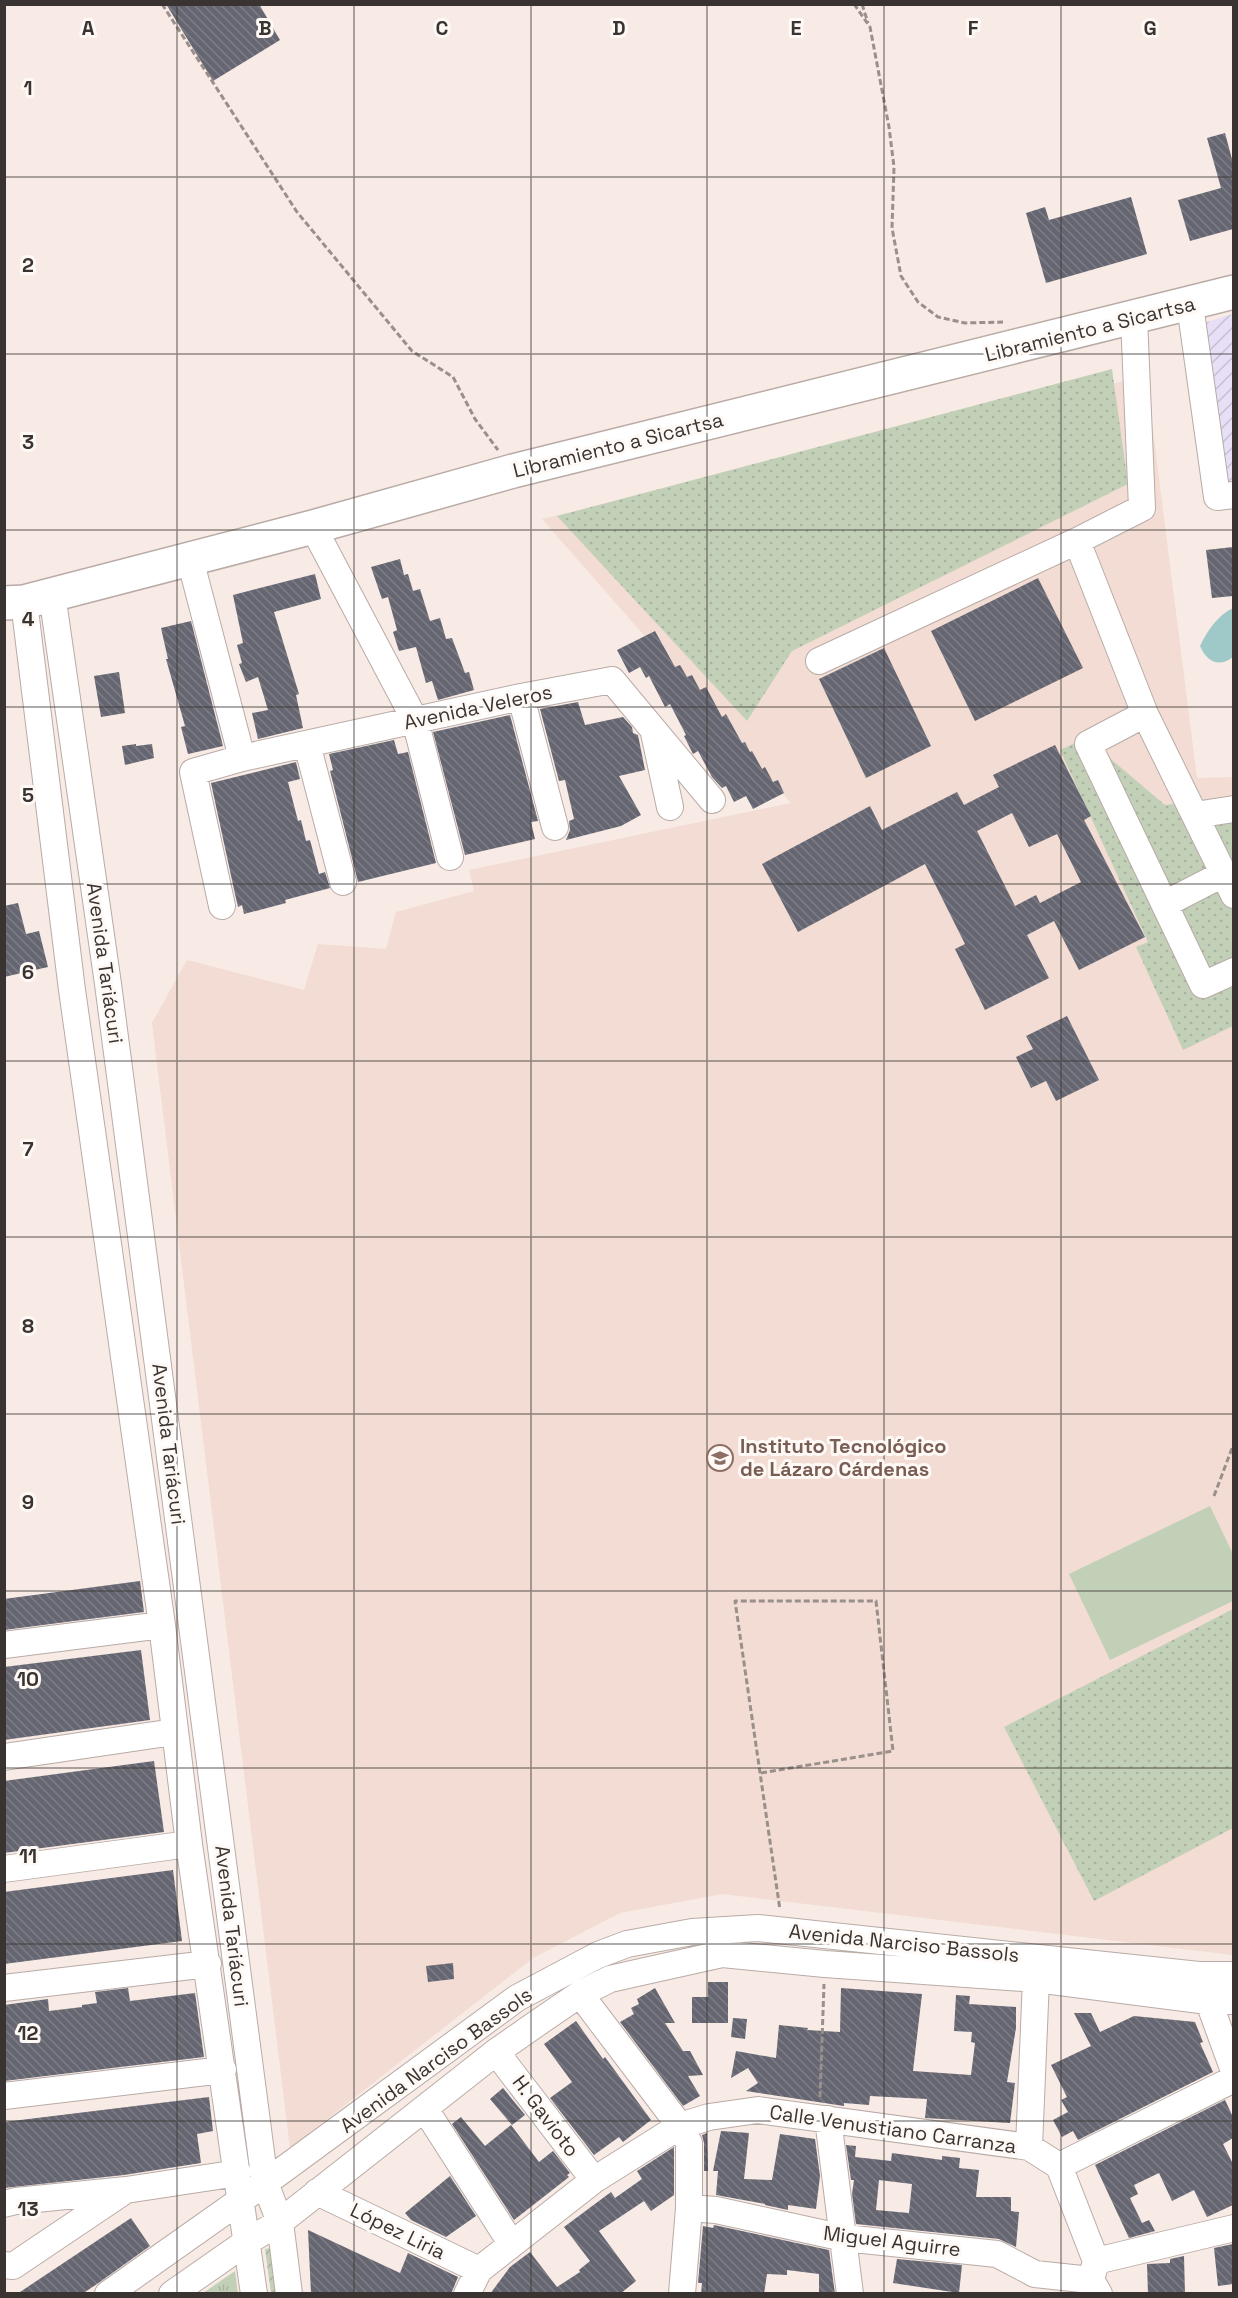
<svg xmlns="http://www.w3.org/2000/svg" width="1238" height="2298" font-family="'Space Grotesk',sans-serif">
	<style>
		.built { fill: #f2dcd3 }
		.industrial { fill: url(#industrial-furrows) }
		.grass { fill: url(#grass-tufts) }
		.park { fill: url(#park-dots) }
		.garden { fill: url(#garden-furrows) }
		.pitch { fill: #c3d0b8 }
		.water { fill: #9fc9c9 }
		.building { fill: url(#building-back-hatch); fill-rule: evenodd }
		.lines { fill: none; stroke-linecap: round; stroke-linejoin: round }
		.minor-casing { stroke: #b9aba6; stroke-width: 28 }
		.major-casing { stroke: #b9aba6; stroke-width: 36 }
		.path { stroke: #99908b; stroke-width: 3; stroke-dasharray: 6 3; stroke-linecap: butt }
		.minor { stroke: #fff; stroke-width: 26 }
		.major { stroke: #fff; stroke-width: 33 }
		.grid { fill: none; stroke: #393431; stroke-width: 1.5; stroke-opacity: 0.55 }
		.labels { text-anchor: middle; stroke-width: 6; stroke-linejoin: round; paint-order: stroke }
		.street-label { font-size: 20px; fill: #393431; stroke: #fff9f6 }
		.education-label { font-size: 20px; font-weight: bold; fill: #785e54; stroke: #fff9f6; text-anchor: start }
		.grid-label { font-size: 20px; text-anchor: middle; font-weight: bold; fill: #393431; stroke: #fff9f6; stroke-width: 6; stroke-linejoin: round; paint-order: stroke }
	</style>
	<defs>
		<pattern id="industrial-furrows" width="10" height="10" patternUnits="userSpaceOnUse" patternTransform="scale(1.5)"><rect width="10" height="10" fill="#e6dff5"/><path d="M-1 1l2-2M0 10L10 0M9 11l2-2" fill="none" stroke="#c6c0d2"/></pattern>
		<pattern id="grass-tufts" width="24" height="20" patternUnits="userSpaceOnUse" patternTransform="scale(1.5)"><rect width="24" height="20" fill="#c3d0b8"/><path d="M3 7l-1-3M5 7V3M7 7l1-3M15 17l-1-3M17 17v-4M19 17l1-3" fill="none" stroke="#a8b39f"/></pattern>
		<pattern id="park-dots" width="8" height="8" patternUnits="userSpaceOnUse" patternTransform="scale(1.5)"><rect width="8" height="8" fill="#c3d0b8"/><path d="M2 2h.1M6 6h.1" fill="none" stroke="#a8b39f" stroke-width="1.8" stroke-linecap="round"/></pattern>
		<pattern id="garden-furrows" width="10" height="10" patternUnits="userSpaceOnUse" patternTransform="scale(1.5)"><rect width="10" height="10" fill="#c3d0b8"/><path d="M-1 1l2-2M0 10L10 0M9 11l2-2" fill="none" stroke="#a8b39f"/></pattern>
		<pattern id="building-back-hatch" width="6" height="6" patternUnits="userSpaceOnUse" patternTransform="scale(1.5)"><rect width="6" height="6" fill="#656671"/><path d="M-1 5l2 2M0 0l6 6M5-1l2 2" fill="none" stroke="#7d7d85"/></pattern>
	</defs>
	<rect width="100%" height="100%" fill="#f8eae4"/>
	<path class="built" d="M 1146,376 L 1197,778 L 1233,777 L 1233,1955 L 722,1894 L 620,1913 L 533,1958 L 290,2148 L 152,1023 L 187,960 L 304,990 L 318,944 L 386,949 L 396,912 L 474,891 L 469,870 L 791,803 L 542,519 Z"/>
	<path class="industrial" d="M 1233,314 L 1233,480 L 1222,483 L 1197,325 Z"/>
	<path class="grass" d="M 235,2271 L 238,2293 L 203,2293 Z"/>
	<path class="park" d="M 1112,369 L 1128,484 L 792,651 L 747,721 L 557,516 Z
		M 1086,738 L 1165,805 L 1233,797 L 1233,1026 L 1183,1050 L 1136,947 L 1148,942 L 1060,750 Z
		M 1233,1609 L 1233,1828 L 1094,1901 L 1004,1727 Z"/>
	<path class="garden" d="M 271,2248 L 277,2293 L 271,2293 L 265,2249 Z"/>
	<path class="pitch" d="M 1210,1506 L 1233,1554 L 1233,1601 L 1110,1660 L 1069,1574 Z"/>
	<path class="water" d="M 1233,608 L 1233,657 C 1219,668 1207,662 1200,646 C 1207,631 1218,615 1233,608 Z"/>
	<path class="building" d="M 166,4 L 259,4 L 280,40 L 213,81 Z
		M 1225,133 L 1233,163 L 1233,229 L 1190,241 L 1178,200 L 1221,188 L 1207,138 Z
		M 1131,197 L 1147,254 L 1046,283 L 1026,213 L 1045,207 L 1049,220 Z
		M 1233,547 L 1233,596 L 1212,598 L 1206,550 Z
		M 400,559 L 404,575 L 408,574 L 413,591 L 420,589 L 430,621 L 440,618 L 446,639 L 452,638 L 465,673 L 469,672 L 474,690 L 438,700 L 432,681 L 426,683 L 416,647 L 399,651 L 393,632 L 397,630 L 388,597 L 382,599 L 371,567 Z
		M 315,574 L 321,599 L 274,612 L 299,694 L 296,695 L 303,728 L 258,739 L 252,713 L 268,710 L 258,677 L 246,682 L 239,664 L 242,663 L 237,645 L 243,643 L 233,595 Z
		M 1038,578 L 1083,668 L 975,721 L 931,631 Z
		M 191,621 L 223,746 L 188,754 L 181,727 L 185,726 L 166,659 L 168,659 L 161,628 Z
		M 655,631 L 675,667 L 680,665 L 687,677 L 692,675 L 700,690 L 706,687 L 722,717 L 726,714 L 742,743 L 745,742 L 750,752 L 752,751 L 762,769 L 765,767 L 773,782 L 778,780 L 784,793 L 753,809 L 746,796 L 734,802 L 726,786 L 722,788 L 712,777 L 698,751 L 693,754 L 684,736 L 686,735 L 670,704 L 665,707 L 649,676 L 646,678 L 640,667 L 629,673 L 617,650 Z
		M 884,648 L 931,746 L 866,778 L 819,679 Z
		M 119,672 L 125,713 L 101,717 L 94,676 Z
		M 578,702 L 585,725 L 623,717 L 632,727 L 633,733 L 638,735 L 645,770 L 619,776 L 641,815 L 621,826 L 566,840 L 570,830 L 569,821 L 574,819 L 565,780 L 559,781 L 540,709 Z
		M 510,715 L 538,821 L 531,822 L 535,839 L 465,855 L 433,732 Z
		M 394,740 L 398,754 L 408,752 L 436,863 L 358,882 L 330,771 L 333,770 L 329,754 Z
		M 136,744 L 136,746 L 152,744 L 154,758 L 125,765 L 122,746 Z
		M 1055,745 L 1091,816 L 1084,820 L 1145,937 L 1079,970 L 1054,921 L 1027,935 L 1049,978 L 985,1010 L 955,949 L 965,944 L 925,864 L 798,932 L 762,864 L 870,806 L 882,830 L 957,792 L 964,805 L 999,787 L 993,775 ZM 1012,813 L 1029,847 L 1057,834 L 1081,882 L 1040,903 L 1036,895 L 1015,906 L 977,831 Z
		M 296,762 L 300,779 L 288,782 L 298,821 L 301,820 L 306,841 L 310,840 L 319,874 L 325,872 L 330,888 L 285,900 L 286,903 L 244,914 L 242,905 L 238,907 L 235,894 L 211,783 Z
		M 18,903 L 26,934 L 39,931 L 48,967 L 4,977 L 4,906 Z
		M 1067,1016 L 1099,1080 L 1056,1101 L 1046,1081 L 1031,1088 L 1016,1057 L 1033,1049 L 1026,1036 Z
		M 140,1581 L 144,1612 L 4,1630 L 4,1599 Z
		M 141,1650 L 150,1720 L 4,1740 L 4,1667 Z
		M 154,1761 L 164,1832 L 4,1853 L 4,1781 Z
		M 173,1870 L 182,1941 L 4,1964 L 4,1892 Z
		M 453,1963 L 454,1979 L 428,1982 L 426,1966 Z
		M 708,1982 L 728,1982 L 728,2023 L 692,2023 L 692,1997 L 708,1997 Z
		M 128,1988 L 130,2001 L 195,1993 L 204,2057 L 4,2081 L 4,2005 L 48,1999 L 49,2011 L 82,2007 L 82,2005 L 97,2003 L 95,1992 Z
		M 655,1988 L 675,2023 L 665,2023 L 683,2051 L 690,2051 L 703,2075 L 688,2076 L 700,2096 L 683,2106 L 620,2022 L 634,2014 L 631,2008 L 639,2004 L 637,1999 Z
		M 841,1988 L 922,1994 L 913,2071 L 971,2075 L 975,2043 L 971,2042 L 972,2032 L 954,2031 L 956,1995 L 970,1996 L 969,2004 L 1016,2007 L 1016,2028 L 1007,2082 L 1015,2083 L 1010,2123 L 925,2118 L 927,2099 L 870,2096 L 869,2105 L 844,2103 L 844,2106 L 746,2091 L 758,2083 L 748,2068 L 731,2078 L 736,2051 L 776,2058 L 779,2025 L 808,2028 L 807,2030 L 840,2032 Z
		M 1074,2013 L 1091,2013 L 1100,2032 L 1134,2016 L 1195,2022 L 1203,2042 L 1200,2043 L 1213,2072 L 1078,2140 L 1073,2131 L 1062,2137 L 1053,2120 L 1068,2112 L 1061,2100 L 1067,2097 L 1051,2065 L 1091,2046 Z
		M 733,2018 L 747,2019 L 745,2039 L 731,2037 Z
		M 576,2021 L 603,2059 L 605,2057 L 651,2120 L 623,2142 L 619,2137 L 594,2155 L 550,2098 L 572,2082 L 544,2044 Z
		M 503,2088 L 525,2115 L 512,2125 L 490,2099 Z
		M 209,2097 L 213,2131 L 197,2134 L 201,2163 L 124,2175 L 4,2188 L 4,2122 Z
		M 1225,2100 L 1233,2117 L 1233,2138 L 1223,2144 L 1233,2164 L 1233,2205 L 1207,2217 L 1194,2190 L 1172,2201 L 1159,2173 L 1134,2185 L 1138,2194 L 1130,2198 L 1142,2223 L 1149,2220 L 1155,2231 L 1129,2238 L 1095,2165 Z
		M 461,2117 L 485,2146 L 511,2125 L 539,2162 L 553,2151 L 570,2173 L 567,2175 L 569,2177 L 514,2220 L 452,2124 Z
		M 721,2131 L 749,2133 L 744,2179 L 772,2180 L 780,2134 L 815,2139 L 820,2176 L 816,2209 L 788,2205 L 788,2210 L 765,2205 L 765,2204 L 716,2195 L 718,2171 L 713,2171 Z
		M 707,2133 L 708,2171 L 704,2171 L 704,2143 L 702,2135 Z
		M 846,2145 L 856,2146 L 855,2157 L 891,2161 L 892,2153 L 942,2160 L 942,2156 L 960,2158 L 959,2168 L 979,2170 L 976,2197 L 1011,2197 L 1011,2211 L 1019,2212 L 1016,2247 L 999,2239 L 856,2224 L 852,2194 L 854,2180 L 851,2180 ZM 879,2180 L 912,2184 L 909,2213 L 876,2210 Z
		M 674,2147 L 674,2195 L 651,2211 L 644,2201 L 599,2231 L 636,2281 L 620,2294 L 490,2294 L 510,2267 L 530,2252 L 557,2287 L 580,2272 L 579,2270 L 590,2261 L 564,2227 L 611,2192 L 615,2198 L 642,2179 L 637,2171 Z
		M 450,2176 L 476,2216 L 446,2237 L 411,2220 L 405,2213 Z
		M 131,2218 L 150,2246 L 97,2284 L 82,2294 L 17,2294 Z
		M 714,2225 L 829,2250 L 835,2294 L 819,2294 L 819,2274 L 787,2270 L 787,2275 L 767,2274 L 764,2294 L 701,2294 L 702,2283 L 698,2283 L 703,2226 L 713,2228 Z
		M 308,2230 L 400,2273 L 408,2253 L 458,2277 L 451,2294 L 311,2294 Z
		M 1233,2244 L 1233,2284 L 1218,2286 L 1214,2248 Z
		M 1184,2256 L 1185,2294 L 1148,2294 L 1147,2264 L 1170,2263 L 1170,2259 Z
		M 897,2259 L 962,2265 L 959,2293 L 893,2283 Z"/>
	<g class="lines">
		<defs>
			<path id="minor" d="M 1190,305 L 1217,497 L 1234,495
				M 313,527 L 415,720 L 450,857
				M 1077,541 L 1142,508 L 1134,318
				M 190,559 L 242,758
				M 52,594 L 108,984 L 265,2183 L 280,2222 L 289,2294
				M 24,602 L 72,990 L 162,1625 L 189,1844 L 254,2294
				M 819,661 L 1077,541 L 1145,714 L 1234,895
				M 521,697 L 555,827
				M 1145,714 L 1088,744 L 1203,985 L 1234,971
				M 654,733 L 670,807
				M 307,744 L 343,882
				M 1195,815 L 1234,809
				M 1165,904 L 1223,874
				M 222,906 L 193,772 L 242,758 L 521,697 L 612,680 L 712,800
				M 4,1645 L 162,1625
				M 4,1757 L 174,1732
				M 4,1869 L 189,1844
				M 1203,1986 L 1234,2071
				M 4,1988 L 208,1964
				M 580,1994 L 680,2126 L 689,2143 L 689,2208 L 682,2294
				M 496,2052 L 594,2180
				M 4,2096 L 223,2070
				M 425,2109 L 511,2243
				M 828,2119 L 850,2294
				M 1029,2147 L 1036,1979
				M 1059,2166 L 1234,2079
				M 317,2192 L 479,2270
				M 4,2204 L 16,2201 L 126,2190 L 238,2173
				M 689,2208 L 716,2210 L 844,2238 L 997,2254 L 1035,2274 L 1091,2280
				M 1096,2261 L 1234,2228
				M 4,2265 L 13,2266 L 123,2192
				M 108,2294 L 265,2183 L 517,1998 L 598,1955 L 627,1944 L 692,1932 L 758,1928 L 1199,1975 L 1234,1975
				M 172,2294 L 248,2241 L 280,2222 L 496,2052 L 536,2024 L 580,1994 L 610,1979 L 632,1974 L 722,1954 L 825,1964 L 1036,1979 L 1208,2001 L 1234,2001
				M 467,2294 L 479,2270 L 594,2180 L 680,2126 L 709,2117 L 758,2110 L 1029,2147 L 1059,2166 L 1096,2261 L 1091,2280 L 1099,2294"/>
			<path id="major" d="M 4,603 L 24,602 L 313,527 L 513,471 L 1234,292"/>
		</defs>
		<use href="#minor" class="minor-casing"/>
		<use href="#major" class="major-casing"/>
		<path class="path" d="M 162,4 L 297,212 L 412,351 L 453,377 L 475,419 L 498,450
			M 854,4 L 870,27 L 889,127 L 894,167 L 892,228 L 901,276 L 918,302 L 938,317 L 965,323 L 1003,322
			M 862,4 L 868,23
			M 1214,1496 L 1234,1443
			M 761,1773 L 893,1751 L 876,1601 L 735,1601 L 780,1910
			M 820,2097 L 824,1984"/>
		<use href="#minor" class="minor"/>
		<use href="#major" class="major"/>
	</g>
	<path class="grid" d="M 177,4 L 177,2294M 354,4 L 354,2294M 531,4 L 531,2294M 707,4 L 707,2294M 884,4 L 884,2294M 1061,4 L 1061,2294M 4,177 L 1234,177M 4,354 L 1234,354M 4,530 L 1234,530M 4,707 L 1234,707M 4,884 L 1234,884M 4,1061 L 1234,1061M 4,1237 L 1234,1237M 4,1414 L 1234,1414M 4,1591 L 1234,1591M 4,1768 L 1234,1768M 4,1944 L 1234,1944M 4,2121 L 1234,2121"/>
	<defs>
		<symbol id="university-ring" viewBox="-11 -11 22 22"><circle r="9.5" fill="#fff9f6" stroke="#8d6e63" stroke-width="1.5"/><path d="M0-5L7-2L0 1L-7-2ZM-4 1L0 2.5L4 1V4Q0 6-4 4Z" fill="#8d6e63"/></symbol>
	</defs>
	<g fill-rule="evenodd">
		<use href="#university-ring" x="705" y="1443" width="30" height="30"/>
	</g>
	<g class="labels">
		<g class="street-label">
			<text transform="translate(1090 329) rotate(-14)" y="7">Libramiento a Sicartsa</text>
			<text transform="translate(618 445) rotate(-14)" y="7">Libramiento a Sicartsa</text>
			<text transform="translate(478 707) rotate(-12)" y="7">Avenida Veleros</text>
			<text transform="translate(105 963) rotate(82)" y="7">Avenida Tariácuri</text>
			<text transform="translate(169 1444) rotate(83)" y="7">Avenida Tariácuri</text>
			<text transform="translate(232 1926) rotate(83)" y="7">Avenida Tariácuri</text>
			<text transform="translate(904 1943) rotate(6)" y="7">Avenida Narciso Bassols</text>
			<text transform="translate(436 2060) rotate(-36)" y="7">Avenida Narciso Bassols</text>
			<text transform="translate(546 2116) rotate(53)" y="7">H. Gavioto</text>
			<text transform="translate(893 2129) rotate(8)" y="7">Calle Venustiano Carranza</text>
			<text transform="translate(398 2231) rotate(26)" y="7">López Liria</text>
			<text transform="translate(892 2241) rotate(7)" y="7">Miguel Aguirre</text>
		</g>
		<g class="education-label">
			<text x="740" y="1453">Instituto Tecnológico<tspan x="740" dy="23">de Lázaro Cárdenas</tspan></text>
		</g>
	</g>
	<g class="grid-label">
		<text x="88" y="35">A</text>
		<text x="265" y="35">B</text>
		<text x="442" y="35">C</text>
		<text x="619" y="35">D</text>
		<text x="796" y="35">E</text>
		<text x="973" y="35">F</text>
		<text x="1150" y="35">G</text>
		<text x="28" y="95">1</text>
		<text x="28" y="272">2</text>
		<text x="28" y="449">3</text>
		<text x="28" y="626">4</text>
		<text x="28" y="802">5</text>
		<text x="28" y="979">6</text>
		<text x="28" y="1156">7</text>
		<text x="28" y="1333">8</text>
		<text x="28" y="1509">9</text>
		<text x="28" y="1686">10</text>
		<text x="28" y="1863">11</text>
		<text x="28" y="2040">12</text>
		<text x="28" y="2216">13</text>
	</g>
	<rect width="1238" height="2298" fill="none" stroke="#393431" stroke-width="12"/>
</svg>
